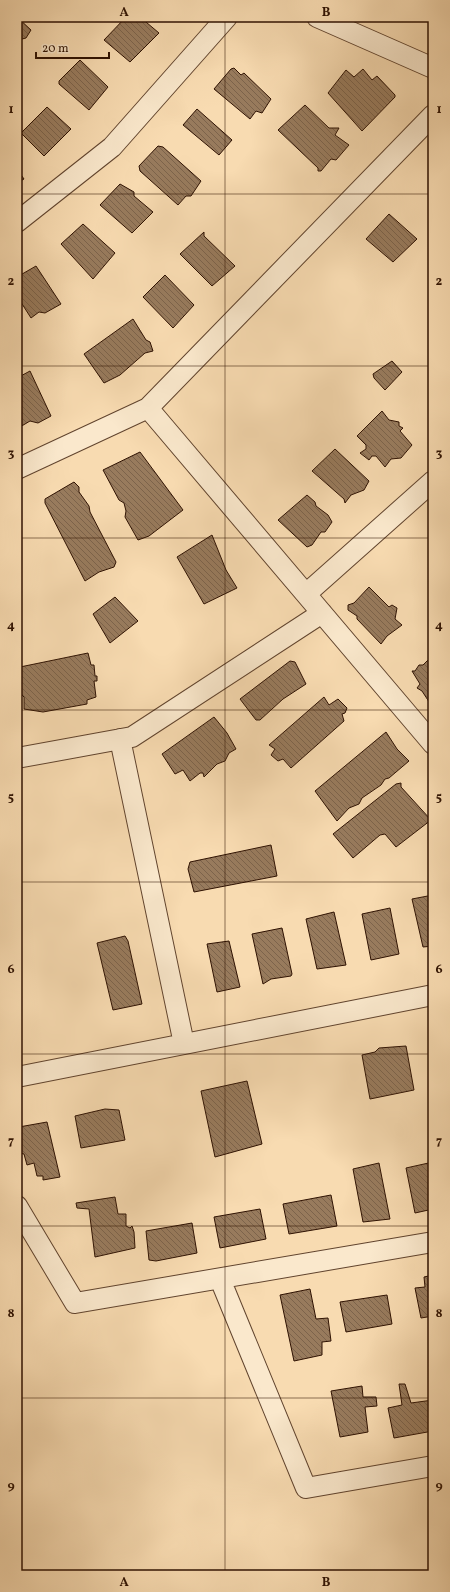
<svg xmlns="http://www.w3.org/2000/svg" width="450" height="1592" font-family="Vollkorn,serif">
	<style>
		.building { fill: url(#building-back-hatch); stroke: #2f1202 }
		.lines { fill: none; stroke-linecap: round; stroke-linejoin: round }
		.minor-casing { stroke: #61442e; stroke-width: 22 }
		.minor { stroke: #fae8cc; stroke-width: 20 }
		.grid { fill: none; stroke: #2f1202; stroke-width: 1; stroke-opacity: 0.55 }
		.neatline { fill: none; stroke: #2f1202; stroke-width: 1.5 }
		.grid-label { font-size: 13px; text-anchor: middle; font-weight: bold; fill: #2f1202 }
	</style>
	<defs>
		<pattern id="building-back-hatch" width="6" height="6" patternUnits="userSpaceOnUse"><rect width="6" height="6" fill="#987b5d"/><path d="M-1 5l2 2M0 0l6 6M5-1l2 2" fill="none" stroke="#7c634b"/></pattern>
	</defs>
	<rect width="100%" height="100%" fill="#f8dbb1"/>
	<filter id="stains"><feTurbulence type="fractalNoise" baseFrequency=".005" numOctaves="4"/><feColorMatrix values="0 0 0 0 .2 0 0 0 0 .09 0 0 0 0 .02 0 0 0 .5 -.17"/></filter>
	<radialGradient id="worn" r=".72"><stop offset=".6" stop-color="#630" stop-opacity="0"/><stop offset="1" stop-color="#630" stop-opacity=".3"/></radialGradient>
	<path class="building" d="M 17,17 L 31,30 L 26,38 L 22,39 L 17,44 Z
		M 126,17 L 140,17 L 159,33 L 130,62 L 104,40 Z
		M 80,60 L 108,87 L 89,110 L 59,84 L 59,81 Z
		M 234,68 L 241,75 L 244,73 L 271,99 L 262,113 L 256,111 L 250,119 L 214,89 L 231,69 Z
		M 363,69 L 372,80 L 377,76 L 395,95 L 395,97 L 362,131 L 328,93 L 346,70 L 354,77 Z
		M 305,105 L 329,128 L 339,128 L 335,135 L 349,145 L 336,160 L 331,159 L 321,171 L 318,171 L 318,168 L 278,130 Z
		M 47,107 L 71,129 L 44,156 L 21,133 Z
		M 197,109 L 232,140 L 219,155 L 183,125 Z
		M 158,146 L 163,147 L 201,181 L 191,196 L 186,196 L 178,205 L 140,171 L 139,166 Z
		M 17,169 L 24,179 L 17,183 Z
		M 120,184 L 134,192 L 134,196 L 153,212 L 132,233 L 100,205 Z
		M 389,214 L 417,239 L 393,262 L 366,239 Z
		M 83,224 L 115,253 L 93,279 L 61,244 Z
		M 204,232 L 204,236 L 235,266 L 212,286 L 180,254 Z
		M 36,266 L 61,304 L 45,313 L 39,312 L 31,318 L 17,296 L 17,277 Z
		M 165,275 L 194,305 L 173,328 L 143,297 Z
		M 133,319 L 146,340 L 150,342 L 153,351 L 145,353 L 120,375 L 104,383 L 84,354 Z
		M 392,361 L 402,372 L 385,390 L 374,378 L 373,374 Z
		M 30,371 L 51,416 L 38,423 L 30,421 L 20,427 L 17,422 L 17,378 Z
		M 382,411 L 389,420 L 399,422 L 399,426 L 403,428 L 400,431 L 412,445 L 401,458 L 391,459 L 385,467 L 376,456 L 372,456 L 369,460 L 360,453 L 366,449 L 366,445 L 357,436 Z
		M 335,449 L 369,481 L 364,490 L 351,495 L 345,503 L 344,499 L 312,471 Z
		M 140,452 L 183,510 L 149,536 L 138,540 L 125,517 L 126,511 L 124,503 L 119,500 L 103,470 Z
		M 74,482 L 79,487 L 79,492 L 89,506 L 90,512 L 116,562 L 114,567 L 99,572 L 85,581 L 45,503 L 45,499 Z
		M 307,495 L 315,502 L 316,506 L 328,515 L 332,522 L 325,532 L 321,532 L 312,545 L 307,547 L 278,520 Z
		M 212,535 L 226,570 L 237,588 L 204,604 L 177,557 Z
		M 369,587 L 389,607 L 392,605 L 397,608 L 395,619 L 402,625 L 387,636 L 381,644 L 357,619 L 357,616 L 348,610 L 348,605 L 354,603 Z
		M 115,597 L 138,621 L 110,643 L 93,614 Z
		M 88,653 L 91,665 L 94,665 L 95,676 L 97,676 L 97,681 L 94,681 L 96,697 L 87,700 L 87,704 L 43,712 L 24,709 L 24,697 L 20,693 L 20,667 Z
		M 433,655 L 433,708 L 422,691 L 417,688 L 420,684 L 412,671 L 415,671 L 419,665 L 423,665 Z
		M 290,661 L 295,662 L 306,684 L 283,699 L 260,720 L 256,720 L 240,699 Z
		M 324,697 L 329,705 L 338,699 L 347,708 L 345,713 L 342,714 L 344,721 L 291,768 L 283,759 L 278,761 L 271,755 L 275,749 L 269,745 Z
		M 214,717 L 227,733 L 236,749 L 229,753 L 225,761 L 217,764 L 204,777 L 203,773 L 200,773 L 190,781 L 183,770 L 175,774 L 162,754 Z
		M 386,732 L 397,749 L 409,761 L 389,778 L 385,779 L 381,785 L 362,798 L 359,804 L 349,808 L 337,821 L 315,791 Z
		M 401,783 L 401,787 L 431,820 L 396,847 L 385,834 L 380,835 L 353,858 L 333,834 L 396,784 Z
		M 271,845 L 277,876 L 194,892 L 188,869 L 190,862 Z
		M 433,895 L 433,946 L 423,947 L 412,899 Z
		M 390,908 L 399,954 L 371,960 L 362,914 Z
		M 334,912 L 346,965 L 317,969 L 306,919 Z
		M 282,928 L 292,974 L 291,976 L 271,979 L 263,984 L 252,934 Z
		M 125,936 L 128,941 L 142,1004 L 113,1010 L 97,943 Z
		M 229,941 L 240,987 L 217,992 L 207,944 Z
		M 406,1046 L 414,1090 L 370,1099 L 362,1055 L 375,1052 L 379,1048 Z
		M 247,1081 L 262,1144 L 215,1157 L 201,1091 Z
		M 105,1109 L 119,1110 L 125,1140 L 81,1148 L 75,1116 Z
		M 47,1122 L 60,1177 L 43,1180 L 43,1176 L 37,1176 L 34,1163 L 27,1165 L 24,1154 L 20,1153 L 18,1148 L 17,1143 L 21,1142 L 19,1127 Z
		M 433,1162 L 433,1209 L 415,1213 L 406,1168 Z
		M 379,1163 L 390,1219 L 363,1222 L 353,1169 Z
		M 331,1195 L 337,1226 L 289,1234 L 283,1204 Z
		M 115,1197 L 118,1214 L 126,1214 L 126,1226 L 130,1228 L 132,1226 L 134,1232 L 135,1248 L 95,1257 L 89,1209 L 77,1208 L 76,1203 Z
		M 260,1209 L 266,1239 L 220,1248 L 214,1217 Z
		M 192,1223 L 197,1253 L 156,1261 L 149,1260 L 146,1231 Z
		M 433,1275 L 433,1316 L 421,1318 L 415,1288 L 425,1287 L 424,1277 Z
		M 310,1289 L 316,1319 L 328,1318 L 331,1341 L 322,1342 L 322,1355 L 294,1361 L 280,1295 Z
		M 387,1295 L 392,1324 L 346,1332 L 340,1302 Z
		M 399,1384 L 405,1384 L 411,1403 L 433,1400 L 433,1431 L 394,1438 L 388,1408 L 402,1405 Z
		M 362,1386 L 363,1397 L 376,1397 L 377,1406 L 365,1407 L 368,1432 L 340,1437 L 331,1391 Z"/>
	<g class="lines">
		<defs>
			<path id="minor" d="M 317,17 L 433,68
				M 17,222 L 112,147 L 227,17
				M 148,408 L 433,744
				M 17,469 L 148,408 L 433,115
				M 306,594 L 433,481
				M 120,739 L 184,1044
				M 17,758 L 132,737 L 322,613
				M 17,1077 L 433,995
				M 17,1206 L 75,1303 L 433,1242
				M 220,1279 L 306,1488 L 433,1466"/>
		</defs>
		<use href="#minor" class="minor-casing"/>
		<use href="#minor" class="minor"/>
	</g>
	<path class="grid" d="M 225,17 L 225,1575M 17,194 L 433,194M 17,366 L 433,366M 17,538 L 433,538M 17,710 L 433,710M 17,882 L 433,882M 17,1054 L 433,1054M 17,1226 L 433,1226M 17,1398 L 433,1398"/>
	<rect width="450" height="1592" fill="none" stroke="#f8dbb1" stroke-width="44"/>
	<path d="M36 52v6h73v-6" fill="none" stroke="#2f1202" stroke-width="2"/>
	<text x="42" y="52" font-size="12" fill="#2f1202" stroke="#fae8cc" stroke-width="3" paint-order="stroke">20 m</text>
	<rect x="22" y="22" width="406" height="1548" class="neatline"/>
	<g class="grid-label">
		<text x="124" y="16">A</text>
		<text x="326" y="16">B</text>
		<text x="11" y="113">1</text>
		<text x="439" y="113">1</text>
		<text x="11" y="285">2</text>
		<text x="439" y="285">2</text>
		<text x="11" y="457">3</text>
		<text x="439" y="457">3</text>
		<text x="11" y="629">4</text>
		<text x="439" y="629">4</text>
		<text x="11" y="801">5</text>
		<text x="439" y="801">5</text>
		<text x="11" y="973">6</text>
		<text x="439" y="973">6</text>
		<text x="11" y="1145">7</text>
		<text x="439" y="1145">7</text>
		<text x="11" y="1317">8</text>
		<text x="439" y="1317">8</text>
		<text x="11" y="1489">9</text>
		<text x="439" y="1489">9</text>
		<text x="124" y="1586">A</text>
		<text x="326" y="1586">B</text>
	</g>
	<rect width="100%" height="100%" filter="url(#stains)"/>
	<rect width="100%" height="100%" fill="url(#worn)"/>
</svg>
